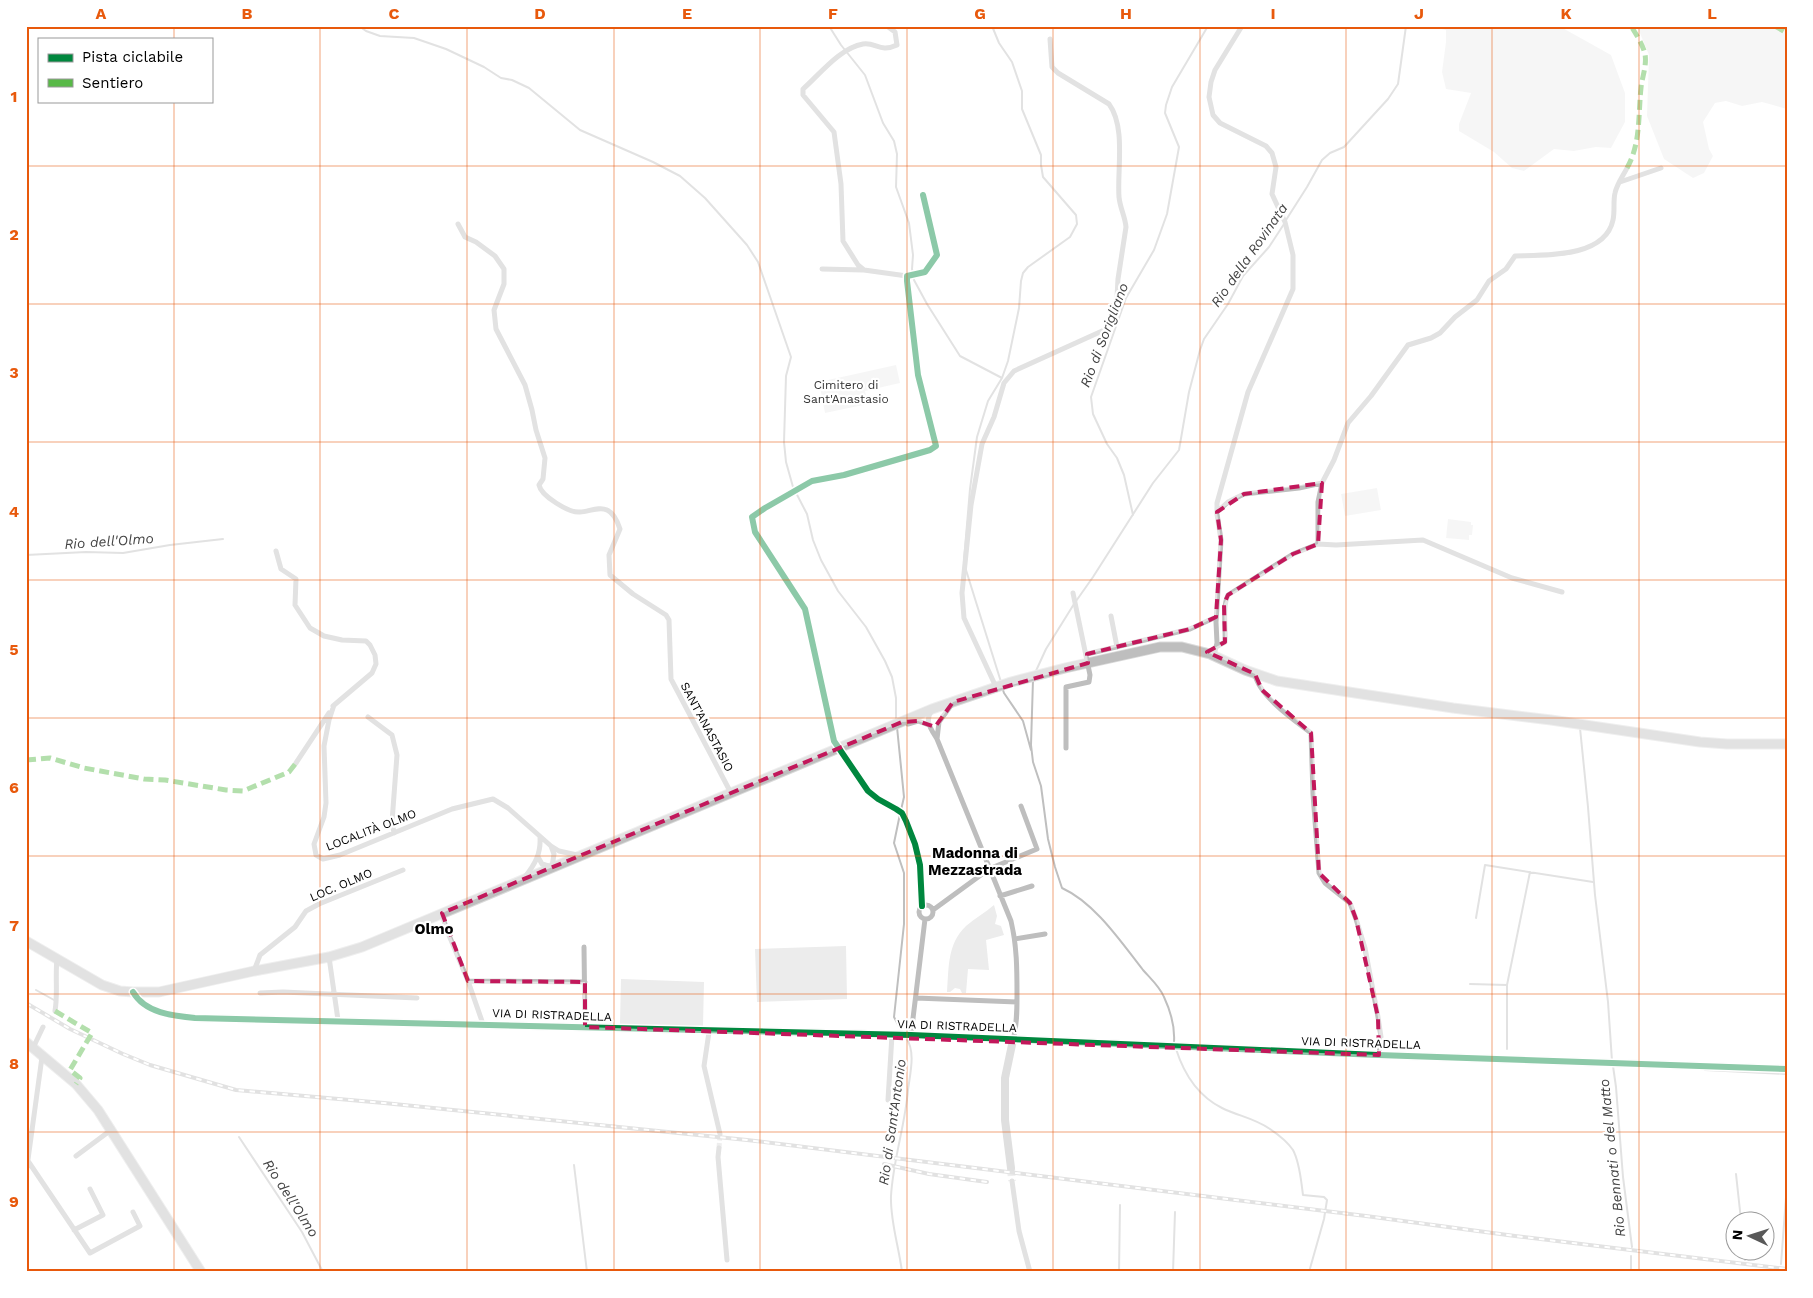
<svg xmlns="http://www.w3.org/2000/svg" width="1813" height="1298" font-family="'Work Sans',sans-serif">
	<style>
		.green { fill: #ececec }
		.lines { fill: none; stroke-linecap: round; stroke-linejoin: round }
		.stream { stroke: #bfbfbf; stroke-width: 2 }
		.street-tunnel { stroke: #d9d9d9; stroke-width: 5; stroke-dasharray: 5 2.5; stroke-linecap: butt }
		.secondary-tunnel { stroke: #d9d9d9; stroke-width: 8; stroke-dasharray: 8 4; stroke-linecap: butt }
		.primary-casing { stroke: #dbdbdb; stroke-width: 11 }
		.street { stroke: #bebebe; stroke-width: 5 }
		.secondary { stroke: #b8b8b8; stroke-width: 8 }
		.primary { stroke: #bebebe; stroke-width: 9 }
		.rail-casing { stroke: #bebebe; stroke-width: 4 }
		.rail { stroke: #fff; stroke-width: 2; stroke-dasharray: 5.5; stroke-linecap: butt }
		.quiet { stroke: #58b947; stroke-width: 5; stroke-dasharray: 10 5; stroke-linecap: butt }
		.cycleway-casing { stroke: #fff; stroke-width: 9 }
		.cycleway { stroke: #00873e; stroke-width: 6 }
		.marked { fill: none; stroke: #c2185b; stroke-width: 4; stroke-dasharray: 10 6; stroke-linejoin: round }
		.grid { fill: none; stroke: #e8590c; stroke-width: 1; stroke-opacity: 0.55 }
		.labels { text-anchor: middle; stroke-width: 4.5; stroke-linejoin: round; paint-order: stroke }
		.park-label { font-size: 12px; fill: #333; stroke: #fff }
		.street-label { font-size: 12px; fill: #000; stroke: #fff }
		.water-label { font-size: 14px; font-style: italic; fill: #444; stroke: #fff }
		.quarter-label { font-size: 15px; font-weight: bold; fill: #000; stroke: #fff }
		.neatline { fill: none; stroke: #e8590c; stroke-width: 2 }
		.grid-label { font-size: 16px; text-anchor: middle; font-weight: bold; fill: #e8590c }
	</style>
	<rect width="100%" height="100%" fill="#fff"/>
	<path class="green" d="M 1430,26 L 1559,26 L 1611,55 L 1625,93 L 1625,122 L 1611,148 L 1596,147 L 1574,151 L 1554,149 L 1524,171 L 1512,168 L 1494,152 L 1459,131 L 1459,124 L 1471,93 L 1446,89 L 1442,72 L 1446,42 L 1446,30 Z
		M 1637,26 L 1787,26 L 1787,109 L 1762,102 L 1742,106 L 1726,101 L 1715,103 L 1703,122 L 1709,149 L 1713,156 L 1704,173 L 1693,178 L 1664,159 L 1647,116 L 1649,55 Z
		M 896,365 L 900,383 L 865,391 L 868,404 L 825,413 L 819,382 Z
		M 1377,488 L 1381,510 L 1345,516 L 1341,494 Z
		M 1448,519 L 1471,522 L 1471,525 L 1473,525 L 1472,535 L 1469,535 L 1469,540 L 1446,538 Z
		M 994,905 L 997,916 L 995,924 L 1001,926 L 1004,935 L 986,940 L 989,970 L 968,969 L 966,993 L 962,993 L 960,989 L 955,988 L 950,992 L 947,992 C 949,968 947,944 966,926 C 975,918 985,913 994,905 Z
		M 846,946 L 847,999 L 757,1002 L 755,949 Z
		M 621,979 L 704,982 L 703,1026 L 620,1024 Z"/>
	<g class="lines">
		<path class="stream" d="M 359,26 L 366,31 L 380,36 L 414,38 L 446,49 L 484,67 L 501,78 L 512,80 L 529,88 L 580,130 L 653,162 L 680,176 L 705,198 L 747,245 L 758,262 L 791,357 L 786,376 L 784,442 L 786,462 L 793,487 L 807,514 L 813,540 L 821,560 L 838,591 L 866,627 L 885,661 L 892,677 L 896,698 L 896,720
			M 829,26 L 841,45 L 865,75 L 883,123 L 894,141 L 897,154 L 896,187 L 909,223 L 913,255 L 912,269 L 914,280 L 927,304 L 960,356 L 1002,378
			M 1286,220 L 1307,187 L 1322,160 L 1330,153 L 1344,147 L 1388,99 L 1398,84 L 1406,26
			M 1133,515 L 1124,475 L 1117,458 L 1107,444 L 1093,414 L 1091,397 L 1126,298 L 1154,250 L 1167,214 L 1179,147 L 1165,113 L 1166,105 L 1172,87 L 1208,26
			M 26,555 L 86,552 L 123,553 L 170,545 L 223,539
			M 964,560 L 970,489 L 977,437 L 988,401 L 1002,378 L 1008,361 L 1019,308 L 1021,281 L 1023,273 L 1028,267 L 1070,237 L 1077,224 L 1076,215 L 1043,177 L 1041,165 L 1041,155 L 1022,109 L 1022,91 L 1012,62 L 999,43 L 992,26
			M 966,570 L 1001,682
			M 1035,673 L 1046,649 L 1074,604 L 1093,577 L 1153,483 L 1179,450 L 1189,392 L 1200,350 L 1204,339 L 1228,304 L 1243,276 L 1269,247 L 1284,224
			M 1033,680 L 1031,745 L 1033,762 L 1041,786 L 1048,839 L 1055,867 L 1062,888 C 1095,903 1121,942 1143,970 C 1150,978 1160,987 1164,997 C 1171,1012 1175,1027 1174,1042
			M 1002,687 L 1004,693 L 1023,721 L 1031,750
			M 897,727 L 904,797 L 901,810
			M 1580,728 L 1588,807 L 1595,895 L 1608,1002 L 1612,1061
			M 900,814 L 894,843 L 904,873 L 904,924 L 894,1017 L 902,1032
			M 1476,918 L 1485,865 L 1593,882
			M 1470,984 L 1507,985
			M 36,990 L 54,1000
			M 1176,1049 C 1184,1074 1198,1096 1222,1108 C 1238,1116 1254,1118 1270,1129 C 1279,1135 1287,1141 1293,1150 C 1300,1163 1301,1181 1303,1195 L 1324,1197 L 1327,1200 L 1324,1219 L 1309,1272
			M 1507,1049 L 1507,985 L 1530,872
			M 1613,1066 L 1616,1087 L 1623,1177 L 1632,1247
			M 1705,1070 L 1787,1074
			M 239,1137 L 302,1232 L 323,1272
			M 574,1165 L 587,1272
			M 1736,1174 L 1741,1220
			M 1744,1250 L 1745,1260
			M 1781,1264 L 1787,1184
			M 1745,1270 L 1745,1272
			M 443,1271 L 443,1272
			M 902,1272 C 899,1247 890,1221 891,1196 C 893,1160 905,1126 908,1090 C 910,1074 916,1051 906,1038
			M 1119,1272 L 1120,1205
			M 1173,1272 L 1175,1212
			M 1631,1272 L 1631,1256"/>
		<path class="street-tunnel" d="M 719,1148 L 720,1134"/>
		<path class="secondary-tunnel" d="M 1011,1168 L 1012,1181"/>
		<defs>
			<path id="primary" d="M 26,941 L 102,985 L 120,991 L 133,992 L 159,992 L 254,971 L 329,957 L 362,947 L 932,709 L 1011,682 L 1065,668 L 1160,647 L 1182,647 L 1210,654 L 1245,670 L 1277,681 L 1453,708 L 1551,720 L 1700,742 L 1727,744 L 1787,744
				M 26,1042 L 76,1084 L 98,1110 L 201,1272"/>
		</defs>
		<use href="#primary" class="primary-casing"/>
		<path class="street" d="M 887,26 L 895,32 L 897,45 C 880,53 876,42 863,44 C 840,48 820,74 803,89 L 803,95 L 834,132 L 841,184 L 843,241 L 858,265 L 864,270 L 907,276
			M 1620,182 L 1661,168
			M 458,224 L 465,237 L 476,242 L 495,256 L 504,269 L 504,284 L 494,310 L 496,329 L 525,385 L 532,410 L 536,430 L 545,458 L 543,479 L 539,485 C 541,496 569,513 580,512 C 588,512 599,506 607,510 C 614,513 618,523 620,529 L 609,555 L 610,575 L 633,594 L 666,615 L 669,620 L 671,679 L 731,793
			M 822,269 L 863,270
			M 1217,512 L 1228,502 L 1244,494 L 1299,488 L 1322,483 L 1334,460 L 1348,423 L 1371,396 L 1408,345 L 1431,338 L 1440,333 L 1455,317 L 1477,300 L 1489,281 L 1506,269 L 1515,256 C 1545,255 1605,258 1613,220 C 1615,211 1613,201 1615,193 C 1617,184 1623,176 1627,168
			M 1318,544 L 1336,545 L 1423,540 L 1512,578 L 1562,592
			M 276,551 L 281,569 L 296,579 L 295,605 L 310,628 L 324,636 L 342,640 L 366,641 L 370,645 L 375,655 L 376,664 L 372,673 L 333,706
			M 1111,616 L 1117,647
			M 1216,647 L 1225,642 C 1226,627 1222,608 1228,595 L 1293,554 L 1318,544 L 1318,502 L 1322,483
			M 1087,654 L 1190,629 L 1216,617
			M 1214,655 L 1217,643 L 1216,622 L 1221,540 L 1217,514 L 1217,503 L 1248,392 L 1293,289 L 1293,255 L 1285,222 L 1272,194 L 1276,167 L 1272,153 L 1266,146 L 1220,123 L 1213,115 L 1209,97 L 1211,82 L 1215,70 L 1242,26
			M 1255,674 C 1258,695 1294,720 1311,733 L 1313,794 L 1319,873 L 1325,883 L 1350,903 L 1356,919 L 1365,948 L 1378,1017 L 1381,1037 L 1379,1055
			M 996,687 L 964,618 L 962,593 L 971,505 L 982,444 L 994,417 L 1004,383 L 1014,371 L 1111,327 L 1116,316 L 1118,279 L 1126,227 C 1125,216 1120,208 1119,197 C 1117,170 1126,127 1109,104 L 1058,73 L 1052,67 L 1050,39
			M 334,705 L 329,720 L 324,746 L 326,803 L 324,817 L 314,844 L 316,855 L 323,859 L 340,855 L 452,809 L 493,799 L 508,808 L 551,846 L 559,851 L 577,855
			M 932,710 C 924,721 931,729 937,739 L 1011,921 C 1017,946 1017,970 1017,996 C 1017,1011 1017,1025 1013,1040
			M 368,717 L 392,735 L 397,755 L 392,822 L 394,833
			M 908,724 L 918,721 L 929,725
			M 937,739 L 939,722 L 952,704
			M 1066,748 L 1066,687 L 1089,682 L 1090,675 L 1073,593
			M 296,763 L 329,713
			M 538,857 L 542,864 L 552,867 L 554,854 L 551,846
			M 525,877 C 535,864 541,854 540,837
			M 1000,896 L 1032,886
			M919 912a7 7 0 1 1 14 0a7 7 0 1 1-14 0Z
			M 922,906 L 920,865 L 915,844 L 906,821 L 902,813 L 896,809 L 878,799 L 868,791 L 834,741 L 805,609 L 755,532 L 752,517 L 765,508 L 812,481 L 844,475 L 930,450 L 936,446 L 918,375 L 907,281 L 907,276 L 925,272 L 937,255 L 923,195
			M 933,910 L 989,869 L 1037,849 L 1021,806
			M 442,913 L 446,928 L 468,981 L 483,1024
			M 1015,939 L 1045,934
			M 584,947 L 585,1027
			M 329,957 L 338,1020
			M 254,971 L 260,955 L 295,927 L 306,911 L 319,904 L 403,870
			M 468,981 L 585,982
			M 260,993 L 283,992 L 417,998
			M 916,998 L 1017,1002
			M 55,1011 C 58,994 55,976 57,959
			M 709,1032 L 704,1066 L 720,1134
			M 911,1035 L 925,919
			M 33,1048 L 43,1027
			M 888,1100 L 892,1035
			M 719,1148 L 718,1157 L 727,1260
			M 76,1156 L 111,1130
			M 28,1161 L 90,1253 L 140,1226 L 133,1212
			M 26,1174 L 42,1057
			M 1012,1181 L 1019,1231 L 1030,1272
			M 74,1230 L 103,1215 L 90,1189"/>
		<path class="secondary" d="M 133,992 C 145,1013 173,1016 195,1018 L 911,1035 L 1378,1055 L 1787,1069
			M 1011,1168 L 1005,1120 L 1005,1078 L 1013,1040"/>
		<use href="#primary" class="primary"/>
		<defs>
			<path id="rail" d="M 26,1003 L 70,1029 L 123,1054 L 150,1065 L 236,1090 L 384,1103 L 747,1140 L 1366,1216 L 1515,1236 L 1787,1269
				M 884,1164 L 929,1174 L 987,1182"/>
		</defs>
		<use href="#rail" class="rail-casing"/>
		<use href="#rail" class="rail"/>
		<path class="quiet" d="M 1775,26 L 1787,33
			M 1627,168 C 1641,143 1638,116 1641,88 C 1642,77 1647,66 1645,54 C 1643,45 1636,34 1631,26
			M 26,760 L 50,758 L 84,768 L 144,779 L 165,780 L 226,790 L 243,791 L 289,772 L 296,763
			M 55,1011 L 92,1033 L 70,1070 L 80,1078 L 76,1084"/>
		<defs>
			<path id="cycleway" d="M 922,906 L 920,865 L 915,844 L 906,821 L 902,813 L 896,809 L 878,799 L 868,791 L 834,741 L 805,609 L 755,532 L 752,517 L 765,508 L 812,481 L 844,475 L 930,450 L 936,446 L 918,375 L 907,281 L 907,276 L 925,272 L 937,255 L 923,195
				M 133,992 C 145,1013 173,1016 195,1018 L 911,1035 L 1378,1055 L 1787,1069"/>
		</defs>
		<use href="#cycleway" class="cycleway-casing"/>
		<use href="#cycleway" class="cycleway"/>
	</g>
	<path d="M0 0H1813V1298H0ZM 1322,483 L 1318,544 L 1293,554 L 1228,595 L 1224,604 L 1225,642 L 1207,652 L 1255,674 L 1262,690 L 1311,733 L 1319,873 L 1350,903 L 1356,919 L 1378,1017 L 1379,1055 L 585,1027 L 585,982 L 468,981 L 442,913 L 902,722 L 918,721 L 935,727 L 953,702 L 1088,663 L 1087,654 L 1190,629 L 1216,617 L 1221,540 L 1217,512 L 1244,494 Z" fill="#fff" fill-opacity=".55" fill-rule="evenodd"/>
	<path class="marked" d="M 1322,483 L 1318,544 L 1293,554 L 1228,595 L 1224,604 L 1225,642 L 1207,652 L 1255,674 L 1262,690 L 1311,733 L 1319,873 L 1350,903 L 1356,919 L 1378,1017 L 1379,1055 L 585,1027 L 585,982 L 468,981 L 442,913 L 902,722 L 918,721 L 935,727 L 953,702 L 1088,663 L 1087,654 L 1190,629 L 1216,617 L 1221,540 L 1217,512 L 1244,494 Z"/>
	<path class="grid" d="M 174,26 L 174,39M 320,26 L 320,1272M 467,26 L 467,1272M 614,26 L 614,1272M 760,26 L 760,1272M 907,26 L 907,1272M 1053,26 L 1053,1272M 1200,26 L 1200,1272M 1346,26 L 1346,1272M 1492,26 L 1492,1272M 1639,26 L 1639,1272M 174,101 L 174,1272M 26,166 L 1787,166M 26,304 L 1787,304M 26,442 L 1787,442M 26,580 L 1787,580M 26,718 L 1787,718M 26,856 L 1787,856M 26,994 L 1787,994M 26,1132 L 1787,1132"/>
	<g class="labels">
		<g class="park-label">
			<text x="846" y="389">Cimitero di<tspan x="846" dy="14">Sant'Anastasio</tspan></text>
		</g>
		<g class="street-label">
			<text transform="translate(707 727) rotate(62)" y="4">SANT'ANASTASIO</text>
			<text transform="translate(371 830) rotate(-21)" y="4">LOCALITÀ OLMO</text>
			<text transform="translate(341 885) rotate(-23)" y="4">LOC. OLMO</text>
			<text transform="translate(552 1015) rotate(2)" y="4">VIA DI RISTRADELLA</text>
			<text transform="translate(957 1026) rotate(2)" y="4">VIA DI RISTRADELLA</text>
			<text transform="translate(1361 1043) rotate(2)" y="4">VIA DI RISTRADELLA</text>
		</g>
		<g class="water-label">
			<text transform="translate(1249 255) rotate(-55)" y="5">Rio della Rovinata</text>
			<text transform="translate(1104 335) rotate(-69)" y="5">Rio di Sorigliano</text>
			<text transform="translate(109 541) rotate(-4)" y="5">Rio dell'Olmo</text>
			<text transform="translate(892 1122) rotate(-82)" y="5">Rio di Sant'Antonio</text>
			<text transform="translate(1612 1158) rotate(-96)" y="5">Rio Bennati o del Matto</text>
			<text transform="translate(291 1198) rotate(57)" y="5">Rio dell'Olmo</text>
		</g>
		<g class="quarter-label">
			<text x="975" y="858">Madonna di<tspan x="975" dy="17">Mezzastrada</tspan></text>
			<text x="434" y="934">Olmo</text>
		</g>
	</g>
	<rect width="1813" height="1298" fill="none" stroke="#ffffff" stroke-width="55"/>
	<rect x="38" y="38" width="175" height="65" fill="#ffffff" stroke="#999999"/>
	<rect x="48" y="54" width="25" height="8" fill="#00873e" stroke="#999999"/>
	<text x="82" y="62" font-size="15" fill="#000000">Pista ciclabile</text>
	<rect x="48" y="79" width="25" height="8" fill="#58b947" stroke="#999999"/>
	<text x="82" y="88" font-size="15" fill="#000000">Sentiero</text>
	<g transform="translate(1750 1236) rotate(274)"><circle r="24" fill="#ffffff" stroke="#999999"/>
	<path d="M0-4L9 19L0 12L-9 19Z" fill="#595959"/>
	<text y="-8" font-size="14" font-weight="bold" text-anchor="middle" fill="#000000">N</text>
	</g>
	<rect x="28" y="28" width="1758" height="1242" class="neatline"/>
	<g class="grid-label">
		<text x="101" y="19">A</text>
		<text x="247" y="19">B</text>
		<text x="394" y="19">C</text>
		<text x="540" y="19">D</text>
		<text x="687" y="19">E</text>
		<text x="833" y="19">F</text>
		<text x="980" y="19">G</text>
		<text x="1126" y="19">H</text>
		<text x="1273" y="19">I</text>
		<text x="1419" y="19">J</text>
		<text x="1566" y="19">K</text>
		<text x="1712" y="19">L</text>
		<text x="14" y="102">1</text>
		<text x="14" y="240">2</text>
		<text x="14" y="378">3</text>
		<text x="14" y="517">4</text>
		<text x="14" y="655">5</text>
		<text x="14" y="793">6</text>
		<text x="14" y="931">7</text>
		<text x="14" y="1069">8</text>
		<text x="14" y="1207">9</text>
	</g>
</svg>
